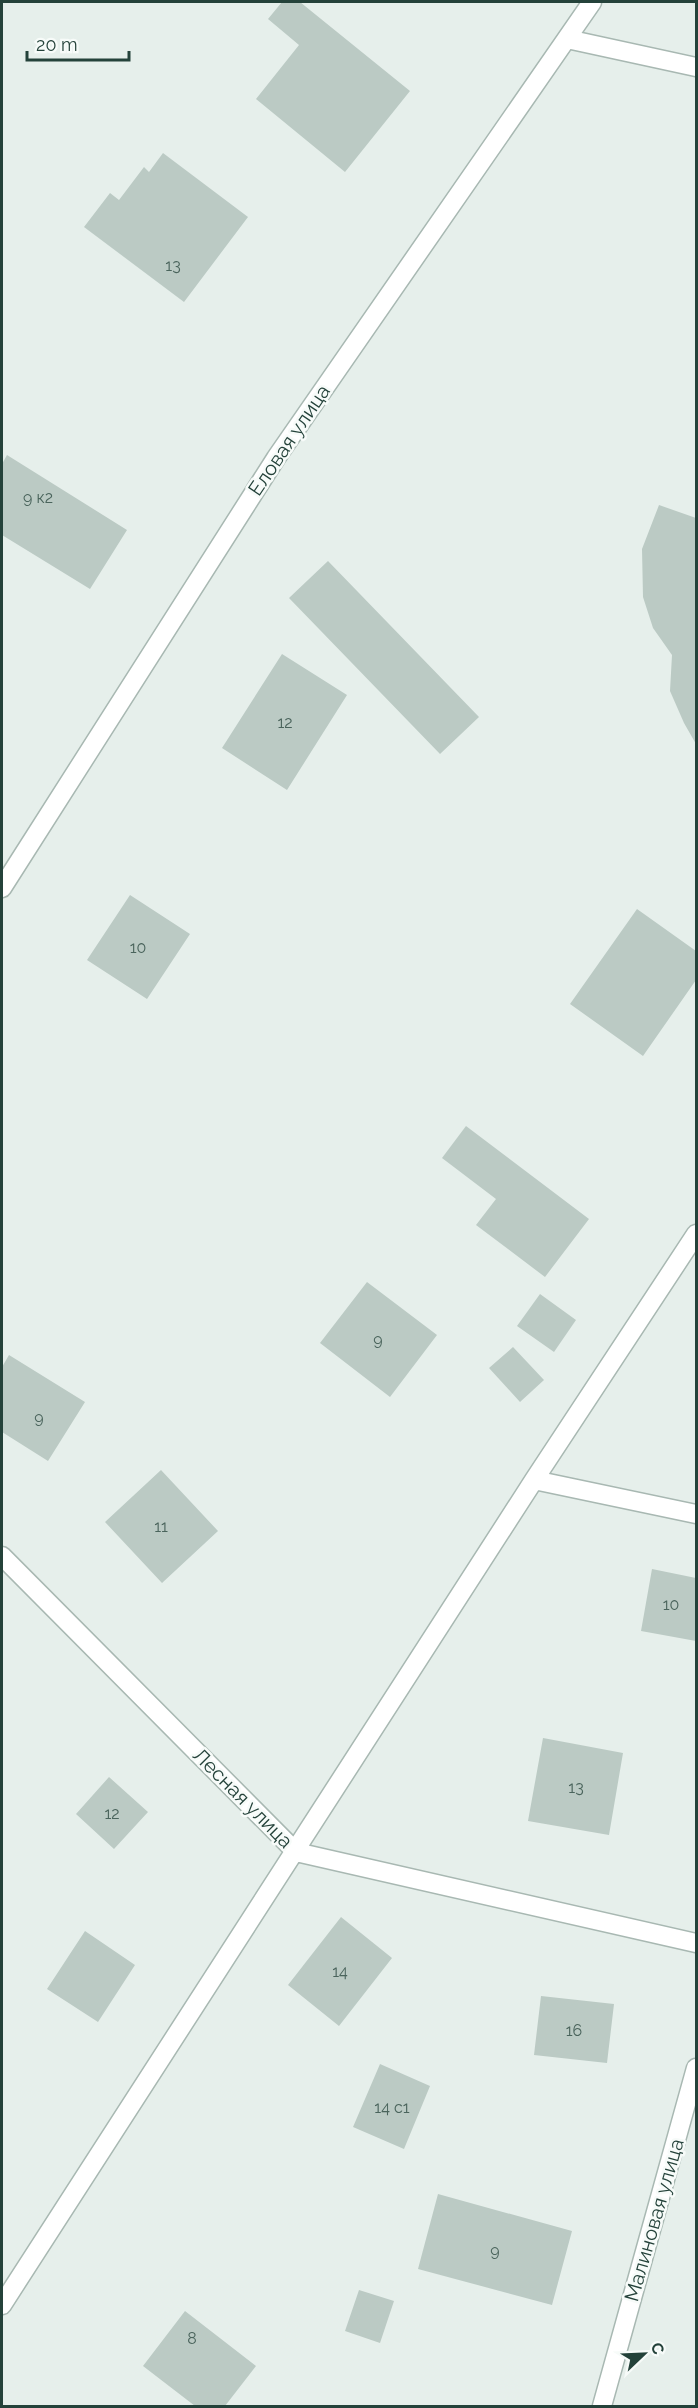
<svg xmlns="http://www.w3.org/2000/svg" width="698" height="2408" font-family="Raleway,sans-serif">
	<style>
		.building { fill: #bbcac4 }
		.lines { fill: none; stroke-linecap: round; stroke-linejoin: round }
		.minor-casing { stroke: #a8b8b2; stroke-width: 21 }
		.minor { stroke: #fff; stroke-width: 18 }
		.labels { text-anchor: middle; stroke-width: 5; stroke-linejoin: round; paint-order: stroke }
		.number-label { font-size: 16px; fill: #4a645c }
		.street-label { font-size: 20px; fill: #24423a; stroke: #f7fbf9 }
	</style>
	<rect width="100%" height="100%" fill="#e6efeb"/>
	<path class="building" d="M 282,2 L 300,2 L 410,91 L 345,172 L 256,99 L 299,45 L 268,19 Z
		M 163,153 L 248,217 L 184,302 L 84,227 L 110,193 L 119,200 L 144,167 L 149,172 Z
		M 7,455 L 127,530 L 90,589 L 2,535 L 2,464 Z
		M 659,505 L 696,518 L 696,744 L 684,723 L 670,691 L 672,655 L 653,628 L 643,597 L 642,549 Z
		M 328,561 L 479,717 L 440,754 L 289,598 Z
		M 282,654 L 347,695 L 287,790 L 222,748 Z
		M 130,895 L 190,934 L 147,999 L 87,960 Z
		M 637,909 L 696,951 L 696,980 L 643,1056 L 570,1004 Z
		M 466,1126 L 589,1219 L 545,1277 L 476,1225 L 496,1199 L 442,1158 Z
		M 367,1282 L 437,1335 L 390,1397 L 320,1343 Z
		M 540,1294 L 576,1320 L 554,1352 L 517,1326 Z
		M 513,1347 L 544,1380 L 520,1402 L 489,1368 Z
		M 9,1355 L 85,1402 L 48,1461 L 2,1432 L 2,1367 Z
		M 161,1470 L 218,1531 L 162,1583 L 105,1522 Z
		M 652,1569 L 696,1578 L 696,1641 L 641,1631 Z
		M 543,1738 L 623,1753 L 609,1835 L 528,1821 Z
		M 109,1777 L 148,1812 L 114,1849 L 76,1814 Z
		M 341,1917 L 392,1958 L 339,2026 L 288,1985 Z
		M 85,1931 L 135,1965 L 98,2022 L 47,1989 Z
		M 541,1996 L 614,2004 L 607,2063 L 534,2055 Z
		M 380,2064 L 430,2086 L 404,2149 L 353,2127 Z
		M 438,2194 L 572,2231 L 552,2305 L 418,2269 Z
		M 359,2290 L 394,2301 L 380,2343 L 345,2331 Z
		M 185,2311 L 256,2366 L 225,2406 L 195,2406 L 143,2366 Z"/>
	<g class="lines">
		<defs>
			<path id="minor" d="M 567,39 L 696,67
				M 2,888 L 276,458 L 592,2
				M 534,1480 L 696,1514
				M 2,1556 L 296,1852 L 696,1943
				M 2,2305 L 534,1480 L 696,1234
				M 602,2406 L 696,2068"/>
		</defs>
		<use href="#minor" class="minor-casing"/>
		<use href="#minor" class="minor"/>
	</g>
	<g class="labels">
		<g class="number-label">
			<text x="173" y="271">13</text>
			<text x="38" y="503">9 к2</text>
			<text x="285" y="728">12</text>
			<text x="138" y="953">10</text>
			<text x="378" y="1345">9</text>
			<text x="39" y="1423">9</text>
			<text x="161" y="1532">11</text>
			<text x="671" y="1610">10</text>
			<text x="576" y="1793">13</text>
			<text x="112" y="1819">12</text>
			<text x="340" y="1977">14</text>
			<text x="574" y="2036">16</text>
			<text x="392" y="2113">14 с1</text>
			<text x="495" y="2256">9</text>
			<text x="192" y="2344">8</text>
		</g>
		<g class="street-label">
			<text transform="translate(289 440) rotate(-56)" y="7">Еловая улица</text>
			<text transform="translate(243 1798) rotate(45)" y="7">Лесная улица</text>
			<text transform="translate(654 2220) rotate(-74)" y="7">Малиновая улица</text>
		</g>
	</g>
	<rect width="698" height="2408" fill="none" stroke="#24423a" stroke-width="6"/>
	<g transform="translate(644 2354) rotate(67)" stroke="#f7fbf9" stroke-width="4.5" paint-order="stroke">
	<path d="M0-4.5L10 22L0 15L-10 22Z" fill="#24423a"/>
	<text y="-9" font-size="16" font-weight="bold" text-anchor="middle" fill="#24423a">С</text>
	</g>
	<path d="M27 51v9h102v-9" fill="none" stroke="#24423a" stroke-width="3"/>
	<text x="36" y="51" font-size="18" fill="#24423a" stroke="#f7fbf9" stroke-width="4.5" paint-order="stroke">20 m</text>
</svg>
